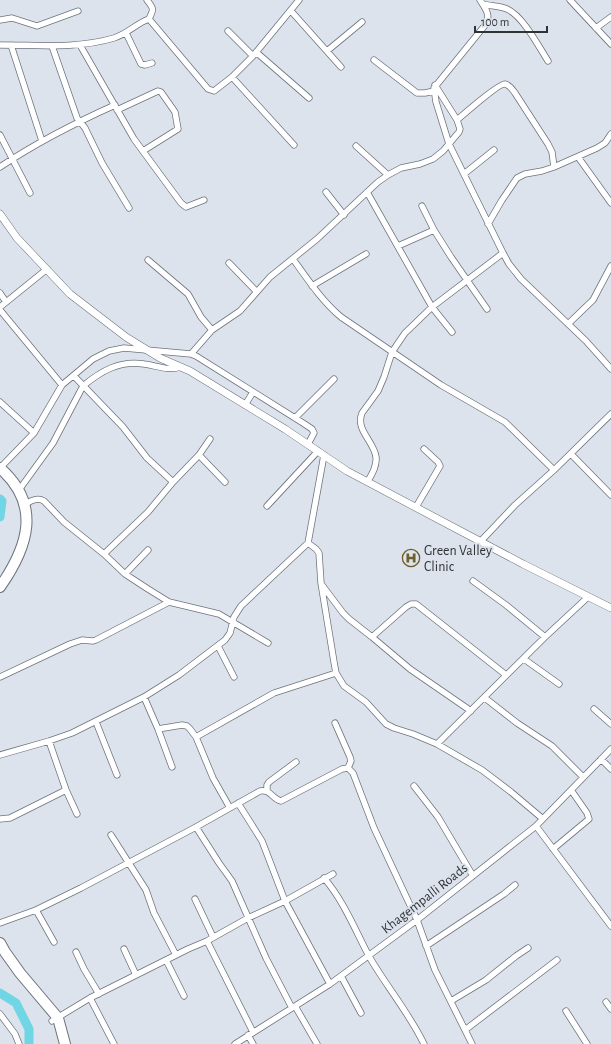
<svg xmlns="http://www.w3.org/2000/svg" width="611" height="1044" font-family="'Alegreya Sans',sans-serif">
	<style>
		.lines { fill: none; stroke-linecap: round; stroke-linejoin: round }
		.river { stroke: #70d5e4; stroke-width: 9 }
		.minor-casing { stroke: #6d737c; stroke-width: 7 }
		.tertiary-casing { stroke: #6d737c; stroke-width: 8 }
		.trunk-casing { stroke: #6d737c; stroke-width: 12 }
		.minor { stroke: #fff; stroke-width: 5.5 }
		.tertiary { stroke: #fff; stroke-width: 7 }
		.trunk { stroke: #fff; stroke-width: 10 }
		.labels { text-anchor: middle; stroke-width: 4; stroke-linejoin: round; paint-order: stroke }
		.poi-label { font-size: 14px; fill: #303236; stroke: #dde3ed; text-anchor: start }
		.street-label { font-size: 14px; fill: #303236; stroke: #dde3ed }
	</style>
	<rect width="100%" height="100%" fill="#dde3ed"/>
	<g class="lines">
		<path class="river" d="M 0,499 L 2,501 L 0,517
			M 0,993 L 16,1003 L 29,1029 L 29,1044"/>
		<defs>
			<path id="minor" d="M 147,0 C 154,9 154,9 149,19
				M 480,0 C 485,8 491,15 486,24 L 434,88 L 436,102 L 449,144 L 503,253 L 509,264 L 521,279 L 586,341 L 611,369
				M 570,0 L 611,44
				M 483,4 C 490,6 500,6 507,9 C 523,16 539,47 548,61
				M 291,11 L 341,67
				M 0,20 L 12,18 L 37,26 L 78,11
				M 596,28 L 611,17
				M 228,31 L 253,56
				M 126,33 L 141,64 L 145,65 L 152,63
				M 0,45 C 38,45 77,49 114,38 C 127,34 137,23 149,19 L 208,89 L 214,91 L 232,77 L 253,56 L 299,0
				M 11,45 L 42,141
				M 80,45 L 134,139 L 181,203 L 186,207 L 204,200
				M 52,46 L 77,118 L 85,128 L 102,163 L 129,208
				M 327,51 L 362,22
				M 256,52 L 309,98
				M 374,60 L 417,93 L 425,93 L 434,91
				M 232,77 L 294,145
				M 435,85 L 457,120
				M 117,110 L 158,91 L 161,92 L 175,112 L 178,129 L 143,151
				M 0,135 L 30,193
				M 356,146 L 388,175
				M 578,157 L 611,203
				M 0,167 C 36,143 75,123 115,105
				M 554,167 L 597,148 L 605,143 L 611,134
				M 464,174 L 494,150
				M 326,192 L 344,215
				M 367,192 L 432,307 L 452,332
				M 422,206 L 434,230
				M 398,246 L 434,230 L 451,257 L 487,309
				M 293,259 C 308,280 322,301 341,317 L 441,385 L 505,422 L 554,470
				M 148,260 L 188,294 L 201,317 L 212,330
				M 229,263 L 256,291
				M 312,286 L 366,254
				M 0,293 L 6,302
				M 0,307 L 47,269
				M 0,310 L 62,385
				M 568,324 L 593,300 L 611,266
				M 191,354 L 212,330 L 240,311 L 270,277 L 317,239 L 378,182 L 388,175 L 401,168 L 420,164 L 433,159 L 443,151 L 459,132 L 460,129 L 457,120 C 464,114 499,83 505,84 C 510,85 512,89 515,93 L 548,144 L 552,152 L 554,167 L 542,171 L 525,174 L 517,178 L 502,200 L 488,224
				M 74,376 L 123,427 L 147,458 L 173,482
				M 0,402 L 34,433
				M 245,405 L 253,392
				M 295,418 L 334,379
				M 571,454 L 611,495
				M 199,455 L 225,482
				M 0,468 L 34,433 L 62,385 L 93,359 L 109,351 L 124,348 L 191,354 L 196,356 L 303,423 L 312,429 L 314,433 L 308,444
				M 368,481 C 372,474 377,466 376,457 C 374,441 355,430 362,413 L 378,391 L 384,377 L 392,352 L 405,333 L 432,307 L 503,253
				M 19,490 L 53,443 L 83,386 C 101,371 120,360 144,364 C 158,366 167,371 181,367
				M 25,504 C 31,501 37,497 44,501 L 64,522 L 104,554 L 125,574 L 148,589 L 169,602 L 219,614 L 268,643
				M 267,506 L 318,451
				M 416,507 L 440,466 L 438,462 L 424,449
				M 480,542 L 515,505 L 554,470 L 611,414
				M 308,543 L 316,549 L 319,553 L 321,583 L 334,662 L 336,673 L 344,686 L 366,702 L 386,724 L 394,728 L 413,734 L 437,744 L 482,770 L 511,792 L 543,819
				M 104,554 L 148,512 L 173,482 L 199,455 L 210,439
				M 125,574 L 148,550
				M 473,581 L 506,605 L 545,637
				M 322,585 L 343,613 L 349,619 L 372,637 L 410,669 L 471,711
				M 372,637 L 406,607 L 411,604 L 416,604 L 506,675
				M 218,646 L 234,677
				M 524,659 L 559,684
				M 0,677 L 70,644 L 82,640 L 93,641 L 96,640 L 169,602
				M 144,697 L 158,729 L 172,767
				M 485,698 L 517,723 L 552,746 L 583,777
				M 594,709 L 611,724
				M 96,722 L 117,775
				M 335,723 L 350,757 L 351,761 L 348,768
				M 158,729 L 182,725 L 187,726 L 190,729 L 196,737 L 213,778 L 230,808
				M 196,737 L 274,693 L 336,673
				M 49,741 L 66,790 L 77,814
				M 437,744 L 545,637 L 588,597
				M 0,755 L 49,741 L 72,733 L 144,697 L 179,675 L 225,640 L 230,633 L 234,617 L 241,606 L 308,543 L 324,455
				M 601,759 L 611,769
				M 414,786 L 438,817 L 473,876
				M 267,791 L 267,785 L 269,782 L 296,762
				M 238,803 L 262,841 L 285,901 L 330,984
				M 0,819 L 10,818 L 66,790
				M 536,826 L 611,926
				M 196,827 L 219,863 L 232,881 L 266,958 L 292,1008
				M 111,835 L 146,890 L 154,913 L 176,955
				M 553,849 L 589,819 L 587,813 L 571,790
				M 324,878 C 344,901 356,932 370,958 C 387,987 409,1013 424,1044
				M 195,899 L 213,937
				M 36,910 L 54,942
				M 0,923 L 36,910 L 81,888 L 196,827 L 260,791 C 271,789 272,799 281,801 L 342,769 L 348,768 L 353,773 L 374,828 L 417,920 L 435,970 L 472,1044
				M 207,941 L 253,1032
				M 426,946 L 504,894 L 515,885
				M 124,949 L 136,975
				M 76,952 L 84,969 L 99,994
				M 166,960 L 184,996
				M 341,976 L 361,1013
				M 90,998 L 114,1044
				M 451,1001 L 486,980 L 516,956 L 528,948
				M 606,1002 L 611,1009
				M 295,1006 L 317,1044
				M 566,1011 L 587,1044
				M 0,1014 L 15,1034 L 19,1044
				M 52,1021 L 90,998 L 188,949 L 207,941 L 248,918 L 285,901 L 333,874
				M 465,1030 L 557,960
				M 248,1035 L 253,1044
				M 235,1044 L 330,984 L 417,920 L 536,826 L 611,749"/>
			<path id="tertiary" d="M 0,214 L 17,238 L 70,294 L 126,337 L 160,358 L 190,371 L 285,429 L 347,471 L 523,564 L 611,608"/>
			<path id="trunk" d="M 0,468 C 42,505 28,547 0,587
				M 0,943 L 5,952 L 20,973 L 58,1018 L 65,1044"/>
		</defs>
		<use href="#minor" class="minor-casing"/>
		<use href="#tertiary" class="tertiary-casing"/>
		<use href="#trunk" class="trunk-casing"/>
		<use href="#minor" class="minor"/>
		<use href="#tertiary" class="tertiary"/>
		<use href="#trunk" class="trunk"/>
	</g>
	<defs>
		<symbol id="hospital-ring" viewBox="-11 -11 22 22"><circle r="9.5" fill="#dde3ed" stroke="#6e602d" stroke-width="1.5"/><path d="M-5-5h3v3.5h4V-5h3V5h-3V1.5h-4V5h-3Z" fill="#6e602d"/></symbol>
	</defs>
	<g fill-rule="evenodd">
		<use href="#hospital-ring" x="401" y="548" width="20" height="20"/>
	</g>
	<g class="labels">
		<g class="poi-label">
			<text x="424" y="555">Green Valley<tspan x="424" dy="16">Clinic</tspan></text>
		</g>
		<g class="street-label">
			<text transform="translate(424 898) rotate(-38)" y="5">Khagempalli Roads</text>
		</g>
	</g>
	<path d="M475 26v6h72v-6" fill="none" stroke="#303236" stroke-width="2"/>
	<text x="481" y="26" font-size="12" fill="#303236" stroke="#dde3ed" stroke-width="3" paint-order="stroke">100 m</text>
</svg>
